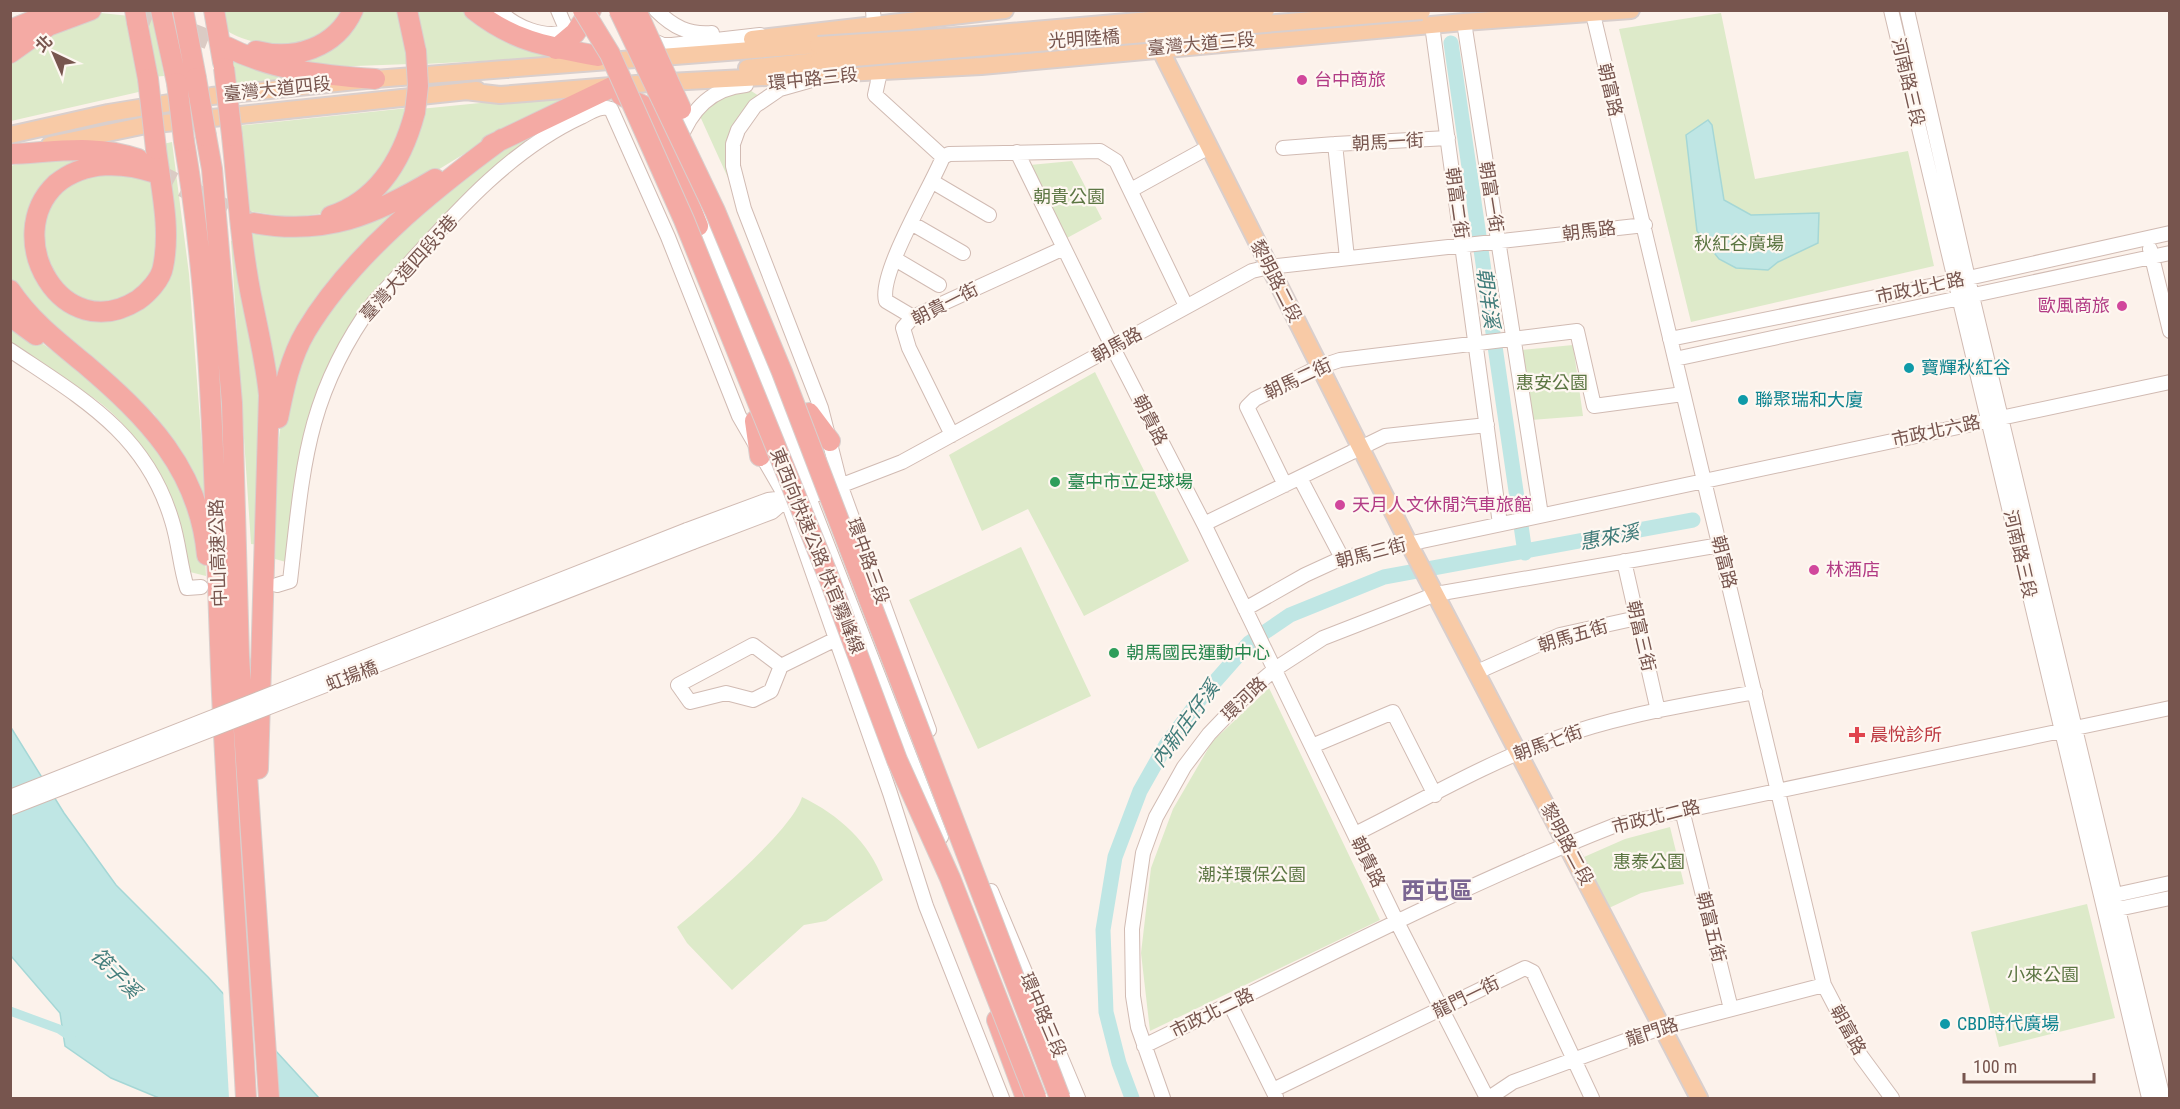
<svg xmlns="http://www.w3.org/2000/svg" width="2180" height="1109" font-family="'Roboto Condensed','Noto Sans TC',sans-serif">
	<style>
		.green { fill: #ddeac9 }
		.water { fill: #bfe6e4; stroke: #a5d7d6; stroke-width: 1.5 }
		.pier { fill: #fcf2eb }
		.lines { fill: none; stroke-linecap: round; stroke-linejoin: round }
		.canal { stroke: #bfe6e4; stroke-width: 9 }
		.river { stroke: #bfe6e4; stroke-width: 15 }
		.highway-tunnel { stroke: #dbcbc4; stroke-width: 20; stroke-dasharray: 20 10; stroke-linecap: butt }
		.minor-casing { stroke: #d1bbb3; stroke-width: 16 }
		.major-casing { stroke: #d9cfcd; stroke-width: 20 }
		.highway-casing { stroke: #d9cfcd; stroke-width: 22 }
		.minor { stroke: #fff; stroke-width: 14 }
		.major { stroke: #f8caa6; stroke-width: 16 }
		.highway { stroke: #f4aaa4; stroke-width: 20 }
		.minor-bridge-casing { stroke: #d1bbb3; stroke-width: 16; stroke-linecap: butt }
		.major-bridge-casing { stroke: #d9cfcd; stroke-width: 20; stroke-linecap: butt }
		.highway-bridge-casing { stroke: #d9cfcd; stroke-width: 22; stroke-linecap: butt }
		.minor-bridge { stroke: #fff; stroke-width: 14 }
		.major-bridge { stroke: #f8caa6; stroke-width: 16 }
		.highway-bridge { stroke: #f4aaa4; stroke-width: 20 }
		.hotel-dot { fill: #d1479c; stroke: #fef7f1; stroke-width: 2 }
		.culture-dot { fill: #0f9aa8; stroke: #fef7f1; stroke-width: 2 }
		.leisure-dot { fill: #2e9e5b; stroke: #fef7f1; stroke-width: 2 }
		.health-dot { fill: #e0444e; stroke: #fef7f1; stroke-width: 2 }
		.labels { text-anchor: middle; stroke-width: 4.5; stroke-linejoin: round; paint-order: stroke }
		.street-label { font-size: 18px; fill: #77554e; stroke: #fef7f1 }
		.hotel-label { font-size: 18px; fill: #b23c85; stroke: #fef7f1; text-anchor: start }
		.park-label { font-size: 18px; fill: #5c7643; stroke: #fef7f1 }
		.culture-label { font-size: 18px; fill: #0d838f; stroke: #fef7f1; text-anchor: start }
		.leisure-label { font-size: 18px; fill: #27864d; stroke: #fef7f1; text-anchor: start }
		.health-label { font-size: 18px; fill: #be3a42; stroke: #fef7f1; text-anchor: start }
		.water-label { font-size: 20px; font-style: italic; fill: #417c7a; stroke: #fef7f1 }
		.district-label { font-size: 24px; font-weight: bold; fill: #7b6692; stroke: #fef7f1 }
	</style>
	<rect width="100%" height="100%" fill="#fcf2eb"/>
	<path class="green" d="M 142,11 L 153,11 L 164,76 L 151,77 Z
		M 219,11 L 345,11 C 336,25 321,38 305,44 C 285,51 240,42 223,28 Z
		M 357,11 L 399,11 L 410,64 L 328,67 L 285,57 Z
		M 412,11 L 469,11 L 557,57 L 424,64 Z
		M 101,13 L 130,16 L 143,91 L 11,121 L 11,61 L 67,21 Z
		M 1721,13 L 1755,179 L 1908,151 L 1934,266 L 1691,322 L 1619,29 Z
		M 227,51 L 296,80 L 232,84 Z
		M 745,87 L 759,96 L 737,124 L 733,182 L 729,180 L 699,114 L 702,108 Z
		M 578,93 L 477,146 L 387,201 L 374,196 L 420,109 Z
		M 408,108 L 405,132 L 369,187 L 324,213 L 292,218 L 249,211 L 237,126 Z
		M 544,129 L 356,317 C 302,398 296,457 289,552 L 286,562 L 275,559 C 277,503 272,440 290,387 C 323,292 452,168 544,129 Z
		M 172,142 L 189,274 L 207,514 L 175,444 L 154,414 L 75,348 L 11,286 L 10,166 L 35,160 L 100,154 L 27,220 C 18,263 38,294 75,313 L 161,284 L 163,144 Z
		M 1072,161 L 1102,219 L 1067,238 L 1030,165 Z
		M 103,170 L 155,176 L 161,256 L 144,286 L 114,303 L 85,302 L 53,280 L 39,229 L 61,188 Z
		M 417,197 L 280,375 L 275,380 L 262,321 L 251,230 Z
		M 231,241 L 241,241 L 261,345 L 260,545 L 251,544 Z
		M 10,320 L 112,394 L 180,476 L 205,554 L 206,576 L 190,572 C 172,509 151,439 95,399 C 67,380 36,365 11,343 Z
		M 1573,345 L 1583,416 L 1531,420 L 1522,350 Z
		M 1095,372 L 1189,561 L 1084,616 L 1028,509 L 982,531 L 949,455 Z
		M 1021,547 L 1091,696 L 978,749 L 909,600 Z
		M 1269,688 L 1380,920 L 1150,1031 L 1141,953 L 1151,868 L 1173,809 L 1212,742 Z
		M 802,797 C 839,815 869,842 883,880 L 826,921 L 804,925 L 732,990 L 687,943 L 677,927 C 706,903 793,830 802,797 Z
		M 1670,827 L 1684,884 L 1641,893 L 1609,908 L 1584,857 L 1625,839 Z
		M 2087,904 L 2115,1018 L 1999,1047 L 1971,932 Z"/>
	<path class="water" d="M 1708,120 L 1712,125 L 1724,200 L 1751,215 L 1819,213 L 1818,243 L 1778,262 L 1768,270 L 1736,268 L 1719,259 L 1697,231 L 1686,135 Z
		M 10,726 L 64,813 L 116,885 L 208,977 L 319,1098 L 159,1098 L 111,1078 L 65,1046 L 60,1013 L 11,956 Z"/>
	<path class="pier" d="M 223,989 L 272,1043 L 277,1098 L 229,1098 Z"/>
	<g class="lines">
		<path class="canal" d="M 10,1011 L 59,1029 L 71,1037"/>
		<path class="river" d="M 1451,43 L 1525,553
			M 1132,1098 L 1119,1063 L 1106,1012 L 1103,930 L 1115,857 L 1140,791 L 1166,745 L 1204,694 L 1249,643 L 1290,615 L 1384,577 L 1693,520"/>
		<path class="highway-tunnel" d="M 134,10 L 227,47
			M 156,173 L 252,223"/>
		<defs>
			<path id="minor" d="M 499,10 C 514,27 546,40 567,31
				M 558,10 L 567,31
				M 656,10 C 673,27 689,35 712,33
				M 873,10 L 874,24
				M 1592,10 L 1824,985 L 1861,1056 L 1892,1098
				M 1891,10 L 2149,1098
				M 1907,10 L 1972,296 L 2163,1098
				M 1464,22 L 1541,515
				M 1432,25 L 1500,524
				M 647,38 L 663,45 L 672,45 L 760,35
				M 880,72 L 875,95 L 943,157
				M 812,80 L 780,89 L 755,106 L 738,130 L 733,144 L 733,166 L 744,209 L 821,408 L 841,487 L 929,730
				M 679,142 C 691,110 711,88 746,85
				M 1283,148 L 1335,144
				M 1017,152 L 1113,348 L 1204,524 L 1397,922 L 1487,1098
				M 943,157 L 949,154 L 1100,151 L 1116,161 L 1186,306
				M 933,182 L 989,215
				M 692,186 L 815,484
				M 1131,190 L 1209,147
				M 911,223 L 963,253
				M 698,226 L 808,495 L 941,837
				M 2150,249 L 2170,331
				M 1347,258 L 1335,144 L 1448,138
				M 895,259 L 939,285
				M 913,317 L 886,301 C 878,274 931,187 943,157
				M 1670,339 L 1955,281 L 2170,233
				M 10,350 C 81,398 146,433 172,521 C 179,543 180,566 187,588 L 201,587
				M 1675,359 L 2170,253
				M 952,435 L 909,348 L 903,328 L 913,317 L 1064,248
				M 1300,478 L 1342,558
				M 1285,485 L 1247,407 L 1255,399 L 1319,367 L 1340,360 L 1577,331 L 1594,406 L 1683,394
				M 1204,524 L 1385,436 L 1487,425
				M 687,530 L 768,500 L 819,494 L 902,462 L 1252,271 L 1269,267 L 1645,225
				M 693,542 L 772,512 L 787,499
				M 1624,561 L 1658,711
				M 277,585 L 290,581 C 303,469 305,397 374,302 C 436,236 497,156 581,117 C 591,112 600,105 611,109 L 668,237 L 739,416 L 787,499 L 890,793 L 926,906 L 1002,1098
				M 1245,609 L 1305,575 L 1342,558 L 2170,382
				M 781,666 L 753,645 L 678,685 L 690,702 L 726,693 L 753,700 L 771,691 L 781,666 L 836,639
				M 1477,672 L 1560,635 L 1637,618
				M 1312,746 L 1393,712 L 1435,795
				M 1682,810 L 1731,1009
				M 1355,834 C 1420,802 1485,763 1554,739 C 1618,715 1688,705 1755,692
				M 991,891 L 1078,1098
				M 2107,900 L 2115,895 L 2170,883
				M 2110,906 L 2118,909 L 2170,898
				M 1230,1004 L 1276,1097
				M 1144,1046 C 1300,970 1455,888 1616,825 L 2170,708
				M 1273,1090 L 1525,968 L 1533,972 L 1592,1098
				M 1163,1098 L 1138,1027 L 1133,996 L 1132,929 L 1143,853 L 1156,817 L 1184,767 L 1209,734 L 1254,687 L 1275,669 L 1323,638 L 1436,594 L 1720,545
				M 1489,1098 L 1513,1082 L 1663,1027 L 1824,985"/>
			<path id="major" d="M 1144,10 L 1159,47 L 1408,542 L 1699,1098
				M 752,39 L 1005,10
				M 747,68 L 818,61
				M 465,91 L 500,95 L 649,83 L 981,66 L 1464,22 L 1631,10
				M 10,135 L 108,113 L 212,96 L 375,79 L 818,45
				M 50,145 L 146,125 L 477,90"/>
			<path id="highway" d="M 161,10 L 177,83
				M 183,10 L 196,78
				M 214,10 L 223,62
				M 407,10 L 416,52
				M 474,10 C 514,42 549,47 598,56
				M 137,22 L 148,79
				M 10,30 L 47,15
				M 227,47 C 275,71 322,75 375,79
				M 556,49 L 575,33 L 591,10
				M 256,51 C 294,61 336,48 353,10
				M 10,53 L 48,26 L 91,10
				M 621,95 L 646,107 L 656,121 L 698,226
				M 206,136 L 212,169 L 232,403 L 239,657 L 269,1098
				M 232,136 C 238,192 241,250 253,305 C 259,335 266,364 269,395 L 258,769
				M 184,141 C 215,324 214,509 222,694 C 228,829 239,964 246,1098
				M 491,145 L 614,86
				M 10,154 C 55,152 95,144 138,159
				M 156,173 C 123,162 85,160 56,184 C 0,237 62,348 138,300 C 148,293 161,279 163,267 C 171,229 161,188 156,149
				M 331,216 C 379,200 403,158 415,112
				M 254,223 C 325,236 375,215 435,179
				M 10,290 C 30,320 57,341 85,364 C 147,417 199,469 207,555
				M 10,316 L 36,335
				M 809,413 L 830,441
				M 278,418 C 284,388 290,358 306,331 C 351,256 431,191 502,139
				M 755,421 L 760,456
				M 997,1020 L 1026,1098"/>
		</defs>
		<use href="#minor" class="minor-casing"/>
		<use href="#major" class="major-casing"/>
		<use href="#highway" class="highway-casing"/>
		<use href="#minor" class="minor"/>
		<use href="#major" class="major"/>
		<use href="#highway" class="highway"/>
		<defs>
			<path id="minor-bridge" d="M 10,797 L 687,530
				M 10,808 L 693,542"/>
			<path id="major-bridge" d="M 818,45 L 975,35 L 1266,10
				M 818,61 L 1422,11"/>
			<path id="highway-bridge" d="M 135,10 L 137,22
				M 583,10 L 610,54 L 684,220 L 829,578 L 897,760 L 950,878 L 1036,1098
				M 619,10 L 715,211 L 782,372 L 1060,1098
				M 636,10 L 681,109
				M 224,68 L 232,136
				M 196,78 L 206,136
				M 148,79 L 156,149
				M 177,83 L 184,141
				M 415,112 L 418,86 L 416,52"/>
		</defs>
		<use href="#minor-bridge" class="minor-bridge-casing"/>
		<use href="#major-bridge" class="major-bridge-casing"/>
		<use href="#highway-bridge" class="highway-bridge-casing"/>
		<use href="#minor-bridge" class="minor-bridge"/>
		<use href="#major-bridge" class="major-bridge"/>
		<use href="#highway-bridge" class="highway-bridge"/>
	</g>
	<g class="hotel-dot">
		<circle cx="1302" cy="80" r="6"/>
		<circle cx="2122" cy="306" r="6"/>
		<circle cx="1340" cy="505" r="6"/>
		<circle cx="1814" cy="570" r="6"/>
	</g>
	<g class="culture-dot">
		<circle cx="1909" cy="368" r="6"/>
		<circle cx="1743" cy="400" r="6"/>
		<circle cx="1945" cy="1024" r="6"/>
	</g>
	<g class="leisure-dot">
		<circle cx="1055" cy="482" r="6"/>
		<circle cx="1114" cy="653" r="6"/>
	</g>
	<path class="health-dot" d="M1854 726h6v6h6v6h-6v6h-6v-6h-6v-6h6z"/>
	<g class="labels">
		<g class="street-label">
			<text transform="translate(1084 39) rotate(-4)" y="6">光明陸橋</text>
			<text transform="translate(1201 44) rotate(-5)" y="6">臺灣大道三段</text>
			<text transform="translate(813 79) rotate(-6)" y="6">環中路三段</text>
			<text transform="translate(1908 82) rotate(77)" y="6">河南路三段</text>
			<text transform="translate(277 89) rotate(-6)" y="6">臺灣大道四段</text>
			<text transform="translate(1610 90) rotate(77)" y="6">朝富路</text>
			<text transform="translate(1388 142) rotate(-3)" y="6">朝馬一街</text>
			<text transform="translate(1491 197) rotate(81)" y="6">朝富一街</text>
			<text transform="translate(1457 203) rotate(82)" y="6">朝富二街</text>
			<text transform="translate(1589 231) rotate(-7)" y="6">朝馬路</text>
			<text transform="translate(409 268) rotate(-48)" y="6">臺灣大道四段5巷</text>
			<text transform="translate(1276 281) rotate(63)" y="6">黎明路二段</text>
			<text transform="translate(1920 288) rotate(-12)" y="6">市政北七路</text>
			<text transform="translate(945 304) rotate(-27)" y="6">朝貴一街</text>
			<text transform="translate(1117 345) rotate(-29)" y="6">朝馬路</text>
			<text transform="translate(1298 379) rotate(-25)" y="6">朝馬二街</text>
			<text transform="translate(1150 420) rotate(63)" y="6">朝貴路</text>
			<text transform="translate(1936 431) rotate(-12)" y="6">市政北六路</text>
			<text transform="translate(817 551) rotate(68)" y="6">東西向快速公路 快官霧峰線</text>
			<text transform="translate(218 553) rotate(-92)" y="6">中山高速公路</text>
			<text transform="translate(1371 553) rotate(-15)" y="6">朝馬三街</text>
			<text transform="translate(2020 554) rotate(77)" y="6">河南路三段</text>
			<text transform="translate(868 561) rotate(70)" y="6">環中路三段</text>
			<text transform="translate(1724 562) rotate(76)" y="6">朝富路</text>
			<text transform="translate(1573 636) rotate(-17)" y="6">朝馬五街</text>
			<text transform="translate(1641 636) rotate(77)" y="6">朝富三街</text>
			<text transform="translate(352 676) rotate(-21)" y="6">虹揚橋</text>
			<text transform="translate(1244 699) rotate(-44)" y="6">環河路</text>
			<text transform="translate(1548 743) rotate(-20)" y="6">朝馬七街</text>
			<text transform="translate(1656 817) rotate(-14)" y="6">市政北二路</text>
			<text transform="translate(1567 844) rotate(62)" y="6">黎明路二段</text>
			<text transform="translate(1368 862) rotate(64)" y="6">朝貴路</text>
			<text transform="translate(1711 927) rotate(76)" y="6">朝富五街</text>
			<text transform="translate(1466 997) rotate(-26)" y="6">龍門一街</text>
			<text transform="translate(1212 1013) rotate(-26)" y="6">市政北二路</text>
			<text transform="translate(1043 1015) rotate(67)" y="6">環中路三段</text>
			<text transform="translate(1848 1030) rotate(61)" y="6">朝富路</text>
			<text transform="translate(1652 1032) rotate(-18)" y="6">龍門路</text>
		</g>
		<g class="hotel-label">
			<text x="1314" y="86">台中商旅</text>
			<text x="2110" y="312" text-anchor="end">歐風商旅</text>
			<text x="1352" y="511">天月人文休閒汽車旅館</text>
			<text x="1826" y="576">林酒店</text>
		</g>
		<g class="park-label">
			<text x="1069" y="203">朝貴公園</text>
			<text x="1739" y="250">秋紅谷廣場</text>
			<text x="1552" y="389">惠安公園</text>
			<text x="1649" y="868">惠泰公園</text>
			<text x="1252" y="881">潮洋環保公園</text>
			<text x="2043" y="981">小來公園</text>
		</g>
		<g class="culture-label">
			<text x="1921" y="374">寶輝秋紅谷</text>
			<text x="1755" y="406">聯聚瑞和大廈</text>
			<text x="1957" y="1030">CBD時代廣場</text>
		</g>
		<g class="leisure-label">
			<text x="1067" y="488">臺中市立足球場</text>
			<text x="1126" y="659">朝馬國民運動中心</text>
		</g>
		<g class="health-label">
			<text x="1870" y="741">晨悅診所</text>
		</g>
		<g class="water-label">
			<text transform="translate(1488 298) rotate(82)" y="7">朝洋溪</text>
			<text transform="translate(1609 537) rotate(-11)" y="7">惠來溪</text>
			<text transform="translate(1185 724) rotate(-54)" y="7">內新庄仔溪</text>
			<text transform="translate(116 973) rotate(46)" y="7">筏子溪</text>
		</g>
		<g class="district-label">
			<text x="1437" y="899">西屯區</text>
		</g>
	</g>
	<rect width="2180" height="1109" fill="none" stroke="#77554e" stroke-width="24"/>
	<g transform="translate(54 54) rotate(316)" stroke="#fef7f1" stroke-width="4.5" paint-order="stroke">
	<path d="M0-4.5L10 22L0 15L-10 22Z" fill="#77554e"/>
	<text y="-9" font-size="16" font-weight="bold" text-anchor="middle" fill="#77554e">北</text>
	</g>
	<path d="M1964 1073v9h130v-9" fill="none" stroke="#77554e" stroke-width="3"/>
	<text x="1973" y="1073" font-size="18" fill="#77554e" stroke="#fef7f1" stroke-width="4.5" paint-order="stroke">100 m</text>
</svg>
